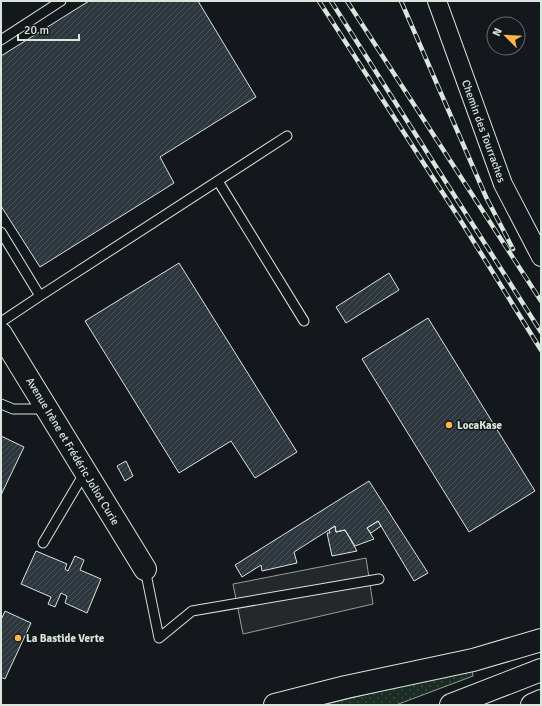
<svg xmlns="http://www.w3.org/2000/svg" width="542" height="706" font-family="Signika,sans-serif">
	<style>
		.grass { fill: url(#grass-dots); stroke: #939e99 }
		.parking { fill: #24282b; stroke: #939e99 }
		.building { fill: url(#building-hatch); stroke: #d8e6dc }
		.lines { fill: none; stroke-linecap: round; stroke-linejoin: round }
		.service-casing { stroke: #d8e6dc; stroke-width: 11 }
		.minor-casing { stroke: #d8e6dc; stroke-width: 20 }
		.tertiary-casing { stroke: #d8e6dc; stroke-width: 24 }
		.motorway-casing { stroke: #d8e6dc; stroke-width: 24 }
		.service { stroke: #14181c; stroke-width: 9 }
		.minor { stroke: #14181c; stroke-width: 18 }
		.tertiary { stroke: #14181c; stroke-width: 22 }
		.motorway { stroke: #14181c; stroke-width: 22 }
		.rail-casing { stroke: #d8e6dc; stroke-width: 4.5 }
		.rail { stroke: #14181c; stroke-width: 3; stroke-dasharray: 9; stroke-linecap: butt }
		.poi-dot { fill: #ffb74d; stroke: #14181c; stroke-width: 1.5 }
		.labels { text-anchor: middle; stroke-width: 3; stroke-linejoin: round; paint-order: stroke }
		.street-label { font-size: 11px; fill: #d8e6dc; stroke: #14181c }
		.poi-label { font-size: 11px; font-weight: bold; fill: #d8e6dc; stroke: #14181c; text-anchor: start }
	</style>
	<defs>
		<pattern id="grass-dots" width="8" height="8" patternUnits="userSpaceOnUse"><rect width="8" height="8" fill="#1a2d24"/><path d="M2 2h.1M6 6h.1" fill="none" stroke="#3b4b43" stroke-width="1.8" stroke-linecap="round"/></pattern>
		<pattern id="building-hatch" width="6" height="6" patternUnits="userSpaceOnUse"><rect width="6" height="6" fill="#2c363c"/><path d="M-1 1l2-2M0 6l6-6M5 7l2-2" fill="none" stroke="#4a5358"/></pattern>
	</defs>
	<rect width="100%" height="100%" fill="#14181c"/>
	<path class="grass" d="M 472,669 L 473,676 L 396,705 L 322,705 Z"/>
	<path class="parking" d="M 366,558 L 373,604 L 243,634 L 233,584 Z"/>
	<path class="building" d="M 89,1 L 198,1 L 256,97 L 160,157 L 174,183 L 40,267 L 1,206 L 1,56 Z
		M 179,263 L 297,452 L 255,478 L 231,441 L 179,473 L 85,321 Z
		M 389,273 L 399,290 L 346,323 L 336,307 Z
		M 428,318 L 535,491 L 469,532 L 362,359 Z
		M 1,436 L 24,447 L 1,495 Z
		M 126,461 L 133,476 L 125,481 L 117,466 Z
		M 369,481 L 428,573 L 414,581 L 378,521 L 367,528 L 374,539 L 355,546 L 345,530 L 336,532 L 335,526 L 294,552 L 297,563 L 262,571 L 261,565 L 242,577 L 235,565 Z
		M 378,521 L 381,526 L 371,533 L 367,528 Z
		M 335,526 L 336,532 L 345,530 L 357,551 L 332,556 L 327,533 L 330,533 L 329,530 Z
		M 36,551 L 67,564 L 65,569 L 68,571 L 75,556 L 84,560 L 80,570 L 101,579 L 87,613 L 65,603 L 67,596 L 61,593 L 55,607 L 48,604 L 51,597 L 21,584 Z
		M 5,611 L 31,623 L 5,679 L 1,677 L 1,617 L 2,618 Z"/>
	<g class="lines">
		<defs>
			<path id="service" d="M 1,40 L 61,1
				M 218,181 L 304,321
				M 1,232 L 40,296 L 1,322
				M 40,296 L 287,136
				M 1,404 L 13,409 L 46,409
				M 43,543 L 85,472
				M 145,569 L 159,638 L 192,611 L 379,579"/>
			<path id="minor" d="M 437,1 L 503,184 L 541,257"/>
			<path id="tertiary" d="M 1,334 L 145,569"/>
			<path id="motorway" d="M 275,705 L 346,687 L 473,660 L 541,640
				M 451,705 L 541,670
				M 532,705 L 541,701"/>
		</defs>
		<use href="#service" class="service-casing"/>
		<use href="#minor" class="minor-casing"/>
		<use href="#tertiary" class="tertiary-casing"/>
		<use href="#motorway" class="motorway-casing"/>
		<use href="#service" class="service"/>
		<use href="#minor" class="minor"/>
		<use href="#tertiary" class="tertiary"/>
		<use href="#motorway" class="motorway"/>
		<defs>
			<path id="rail" d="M 319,1 L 459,218 L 541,350
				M 331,1 L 541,332
				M 347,1 L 541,301
				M 401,1 L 486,197 L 513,249"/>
		</defs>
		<use href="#rail" class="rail-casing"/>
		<use href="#rail" class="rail"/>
	</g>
	<g class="poi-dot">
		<circle cx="449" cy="425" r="4"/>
		<circle cx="18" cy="638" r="4"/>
	</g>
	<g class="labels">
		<g class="street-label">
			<text transform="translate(484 131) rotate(70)" y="4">Chemin des Tourraches</text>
			<text transform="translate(73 451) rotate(59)" y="4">Avenue Irène et Frédéric Joliot Curie</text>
		</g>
		<g class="poi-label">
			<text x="457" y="429">LocaKase</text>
			<text x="26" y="642">La Bastide Verte</text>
		</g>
	</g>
	<rect width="542" height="706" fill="none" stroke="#d8e6dc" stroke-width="4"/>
	<g transform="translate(506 36) rotate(294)"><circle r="19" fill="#14181c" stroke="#626a69"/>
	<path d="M0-3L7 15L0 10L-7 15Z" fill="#ffb74d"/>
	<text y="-6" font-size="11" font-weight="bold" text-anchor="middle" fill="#d8e6dc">N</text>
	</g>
	<path d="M18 34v6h61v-6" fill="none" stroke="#d8e6dc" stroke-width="2"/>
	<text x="24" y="34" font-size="12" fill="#d8e6dc" stroke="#14181c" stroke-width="3" paint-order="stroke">20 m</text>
</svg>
